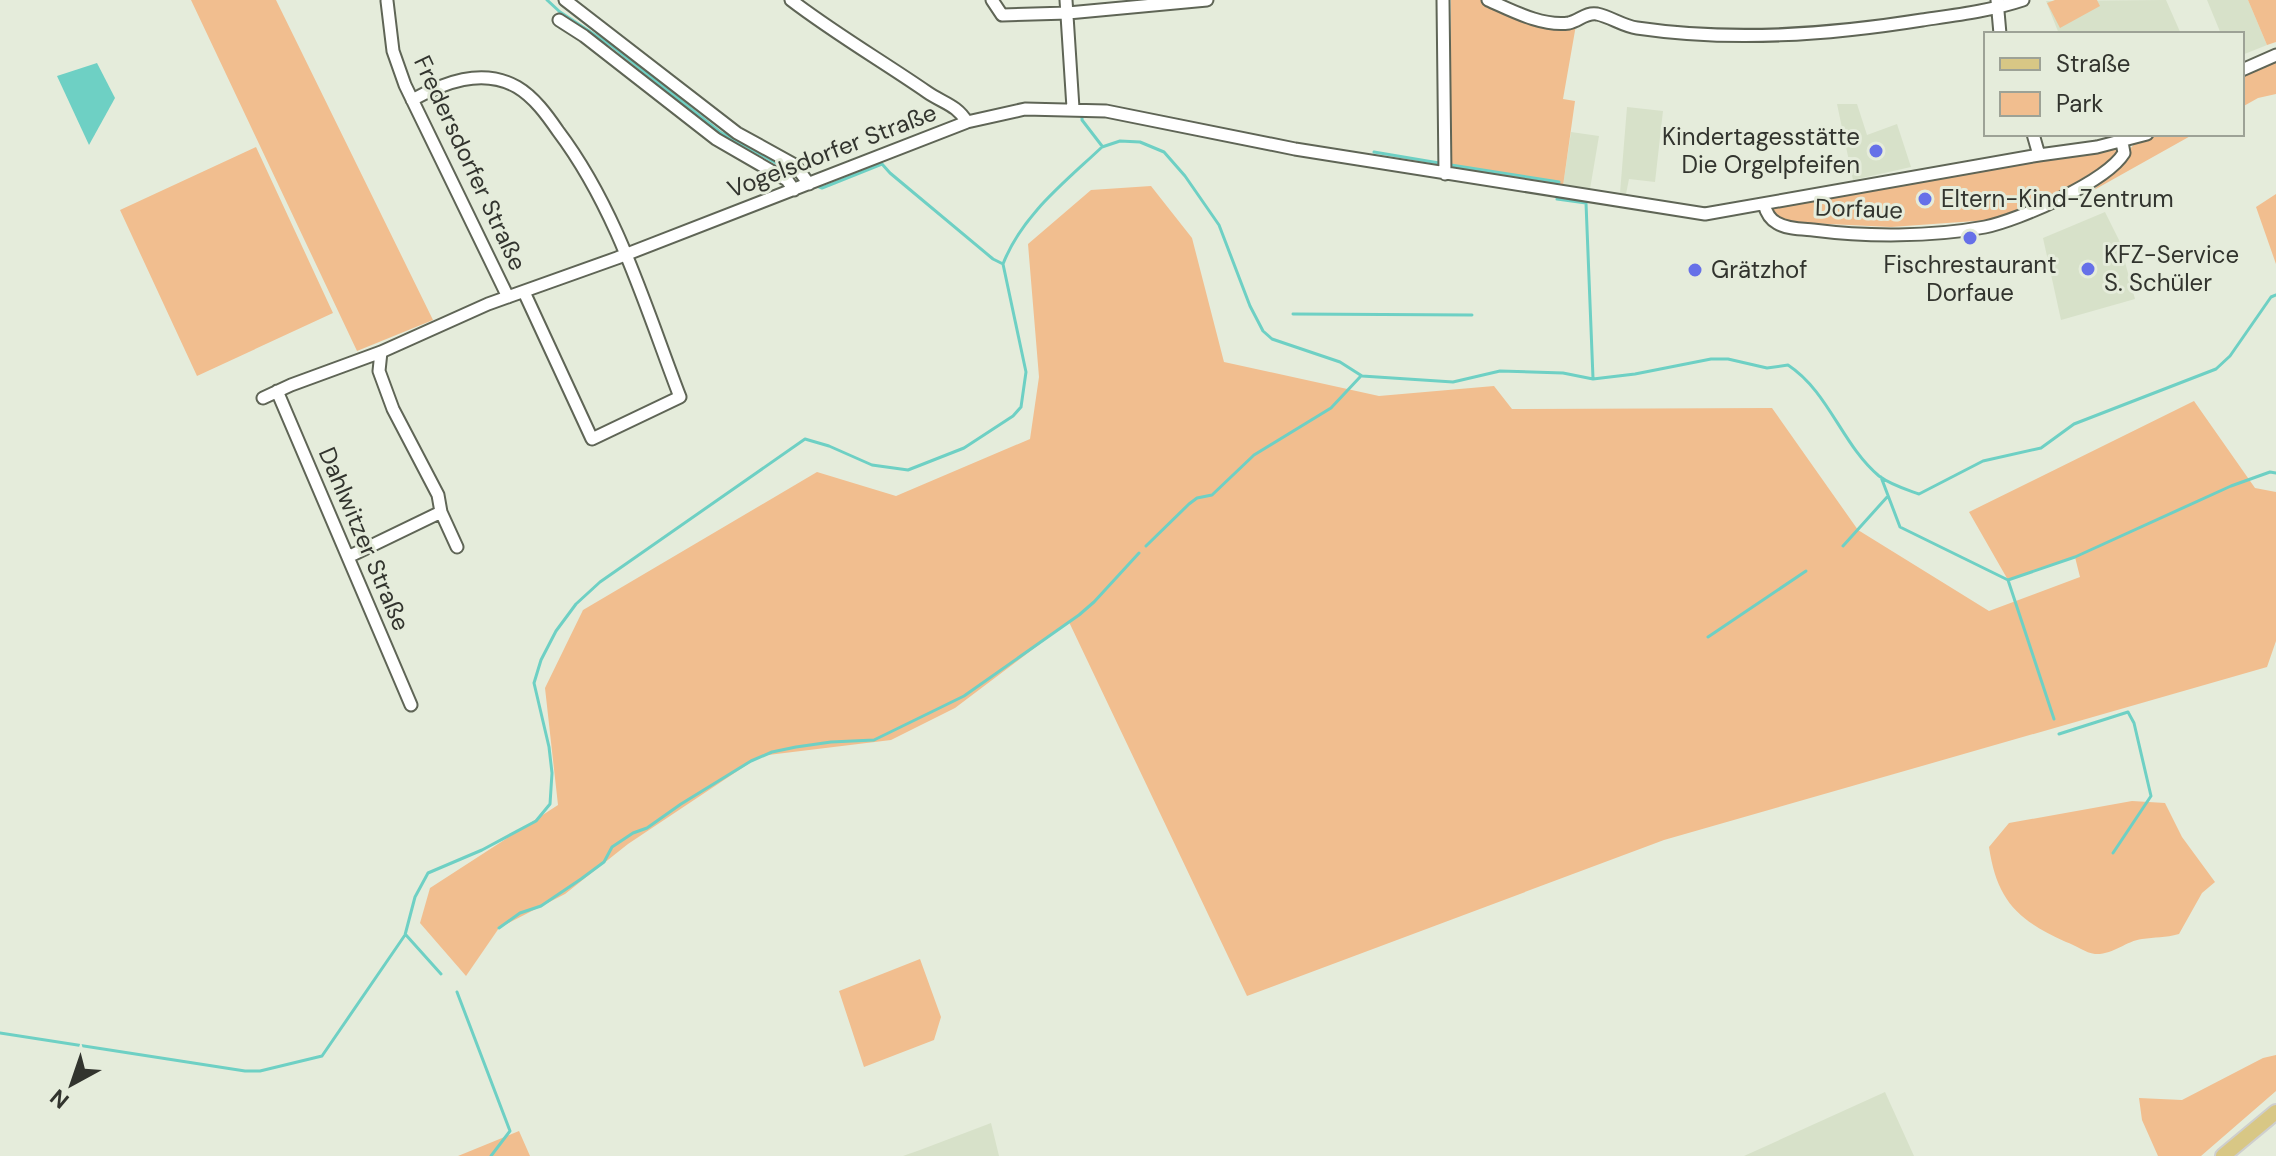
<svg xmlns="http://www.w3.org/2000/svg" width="2276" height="1156" font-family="'DM Sans',sans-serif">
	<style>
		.built { fill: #d7e1c9 }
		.green { fill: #f1be8f }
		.water { fill: #6ed0c4 }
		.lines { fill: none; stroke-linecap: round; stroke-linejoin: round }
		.stream { stroke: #6ed0c4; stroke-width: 3 }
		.minor-casing { stroke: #5f6556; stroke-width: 15 }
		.major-casing { stroke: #cececd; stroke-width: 18 }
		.minor { stroke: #fff; stroke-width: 11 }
		.major { stroke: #d8c785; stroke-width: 14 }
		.poi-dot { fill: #6670e8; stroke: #e5ecdb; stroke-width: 3 }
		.labels { text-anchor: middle; stroke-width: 6; stroke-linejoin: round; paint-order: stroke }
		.poi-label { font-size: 24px; fill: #32342e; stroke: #e5ecdb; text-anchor: start }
		.street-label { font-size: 24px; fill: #32342e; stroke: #e5ecdb }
	</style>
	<rect width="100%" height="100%" fill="#e5ecdb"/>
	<path class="built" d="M 2166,0 L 2181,34 L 2059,34 L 2046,1 Z
		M 2207,0 L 2248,0 L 2267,45 L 2242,55 L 2242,34 L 2221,34 Z
		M 1837,104 L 1857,104 L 1867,135 L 1897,124 L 1911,167 L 1853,180 Z
		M 1627,107 L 1663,111 L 1655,182 L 1629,179 L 1626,194 L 1620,193 Z
		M 1571,132 L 1599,136 L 1590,189 L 1563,186 Z
		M 2105,212 L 2119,240 L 2135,299 L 2061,320 L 2043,238 Z
		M 1885,1092 L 1914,1156 L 1744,1156 Z
		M 991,1123 L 999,1156 L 903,1156 L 920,1150 Z"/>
	<path class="green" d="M 191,0 L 276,0 L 433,320 L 357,351 Z
		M 1451,0 L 1483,0 L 1521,16 L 1576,25 L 1563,99 L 1575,101 L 1563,186 L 1450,167 Z
		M 2055,0 L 2097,0 L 2100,6 L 2060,28 L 2047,3 Z
		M 2248,0 L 2276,0 L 2276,42 L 2267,45 Z
		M 2276,61 L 2276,94 L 2258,98 L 2242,107 L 2242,75 Z
		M 2156,134 L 2194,134 L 2094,190 L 2136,142 Z
		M 256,147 L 333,313 L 197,376 L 120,210 Z
		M 2112,148 L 2117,149 L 2118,153 L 2114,159 L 2050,198 L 1989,220 L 1891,227 L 1787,222 L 1779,220 L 1767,207 Z
		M 1151,186 L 1192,238 L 1224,362 L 1379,396 L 1494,386 L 1512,409 L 1772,408 L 1858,530 L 1989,611 L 2080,577 L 2075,557 L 2008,580 L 1969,512 L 2194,401 L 2255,488 L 2276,492 L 2276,641 L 2267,667 L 1664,840 L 1247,996 L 1069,622 L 955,708 L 891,740 L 760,756 L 628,844 L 565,894 L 499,928 L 466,976 L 420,923 L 430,888 L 558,805 L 545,688 L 583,610 L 817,472 L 896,496 L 1030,439 L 1039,377 L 1028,244 L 1091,190 Z
		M 2276,194 L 2276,264 L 2256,207 Z
		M 2132,801 L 2165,803 L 2182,837 L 2215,882 L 2202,893 L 2179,934 C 2165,938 2155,937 2142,939 C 2126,941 2113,955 2095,954 C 2086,953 2075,945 2066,942 C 2017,920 1997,900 1989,847 L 2009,823 Z
		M 920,959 L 941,1017 L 934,1040 L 864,1067 L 839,991 Z
		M 2276,1055 L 2276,1091 L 2201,1156 L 2158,1156 L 2142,1120 L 2139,1098 L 2182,1100 L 2263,1058 Z
		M 519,1131 L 530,1156 L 458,1156 Z"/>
	<path class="water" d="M 97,63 L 115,98 L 89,145 L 57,76 Z"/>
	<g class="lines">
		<path class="stream" d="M 547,0 L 560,12 L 612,46 L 720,132 L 796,174
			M 1082,117 L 1082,120 L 1102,146
			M 1374,152 L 1439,163
			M 1451,165 L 1559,182
			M 817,186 L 822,188 L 882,164 L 890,173 L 993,259 L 1003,264
			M 1557,199 L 1586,203 L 1593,378
			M 1293,314 L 1472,315
			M 1881,477 L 1900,527 L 2008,580 L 2075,557 L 2231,486 L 2270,472 L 2276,473
			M 1146,546 L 1189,504 L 1197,498 L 1212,495 L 1254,455 L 1331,408 L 1360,377
			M 1843,546 L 1888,496
			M 2008,580 L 2054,719
			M 1708,637 L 1806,571
			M 2059,734 L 2128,712 L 2134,723 L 2151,796 L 2113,853
			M 499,928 L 520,913 L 541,906 L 581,879 L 604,862 L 612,847 L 633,833 L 647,828 L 681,804 L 751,761 L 772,752 L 796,747 L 831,742 L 874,740 L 964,696 L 1079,615 L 1094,602 L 1139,553
			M 406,935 L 441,974
			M 457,992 L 510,1131 L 491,1156
			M 0,1033 L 245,1071 L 260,1071 L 322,1056 L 405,935 L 415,897 L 428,873 L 482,850 L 536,821 L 550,804 L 552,773 L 549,747 L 534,683 L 541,660 L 556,631 L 576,604 L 600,582 L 805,439 L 829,446 L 872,465 L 908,470 L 964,448 L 1013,416 L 1021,407 L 1026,372 L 1003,264 C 1022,215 1065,182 1102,147 L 1120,141 L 1140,142 L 1164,152 L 1185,176 L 1219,225 L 1250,306 L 1263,331 L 1272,339 L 1340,362 L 1362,376 L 1453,382 L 1500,371 L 1563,373 L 1593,379 L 1635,374 L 1711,359 L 1728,359 L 1767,368 L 1788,365 C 1829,392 1842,445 1879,476 C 1891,485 1905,489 1919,494 L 1983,461 L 2041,448 L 2074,424 L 2216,369 L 2230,356 L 2271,297 L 2276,295"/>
		<defs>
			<path id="minor" d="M 565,0 L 737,133 L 795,165 L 809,184
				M 791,0 C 834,33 882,61 927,92 C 943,103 957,105 967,122
				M 992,0 L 1002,15 L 1068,13 L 1207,0
				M 1066,0 L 1073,108
				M 1443,0 L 1445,174
				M 1488,0 C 1511,10 1542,27 1569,23 C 1579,21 1586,12 1597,14 C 1611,17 1623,26 1637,28 C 1732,42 1828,35 1922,20 C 1956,15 1990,11 2023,0
				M 1997,0 L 2000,34
				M 387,1 L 393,51 L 405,85 L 508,297
				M 559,20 L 584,36 L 716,139 L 787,180 L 794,190
				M 2242,70 L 2276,55
				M 412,100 C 443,83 482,67 517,87 C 534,97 547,115 558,131 C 617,209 645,306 680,397 L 592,439 L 524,292
				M 2033,134 L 2039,155
				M 1764,204 C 1766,212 1769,219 1777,223 C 1787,229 1801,229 1813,230 C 1867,237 1931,237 1985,227 C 2019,220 2106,182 2124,153 L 2122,142
				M 381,352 L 379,371 L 393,409 L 438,495 L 441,512 L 457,547
				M 277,391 L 411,705
				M 263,398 L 291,385 L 381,352 L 488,304 L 617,258 L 967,122 L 1025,109 L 1106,111 L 1295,149 L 1705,214 L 2039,155 L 2097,147 L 2147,134
				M 348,557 L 441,512"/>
			<path id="major" d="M 2223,1156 L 2276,1112"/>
		</defs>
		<use href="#minor" class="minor-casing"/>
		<use href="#major" class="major-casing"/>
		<use href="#minor" class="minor"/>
		<use href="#major" class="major"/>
	</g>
	<g class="poi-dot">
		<circle cx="1876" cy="151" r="8"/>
		<circle cx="1925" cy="199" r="8"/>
		<circle cx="1970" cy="238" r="8"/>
		<circle cx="2088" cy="269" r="8"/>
		<circle cx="1695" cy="270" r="8"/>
	</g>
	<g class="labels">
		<g class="poi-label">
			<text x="1860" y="145" text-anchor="end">Kindertagesstätte<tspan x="1860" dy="28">Die Orgelpfeifen</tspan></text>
			<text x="1941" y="207">Eltern-Kind-Zentrum</text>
			<text x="2104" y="263">KFZ-Service<tspan x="2104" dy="28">S. Schüler</tspan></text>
			<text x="1970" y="273" text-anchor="middle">Fischrestaurant<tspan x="1970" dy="28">Dorfaue</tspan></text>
			<text x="1711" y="278">Grätzhof</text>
		</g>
		<g class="street-label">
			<text transform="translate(832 151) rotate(-21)" y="8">Vogelsdorfer Straße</text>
			<text transform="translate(470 163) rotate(65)" y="8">Fredersdorfer Straße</text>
			<text transform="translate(1859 209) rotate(2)" y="8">Dorfaue</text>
			<text transform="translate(364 539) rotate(67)" y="8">Dahlwitzer Straße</text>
		</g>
	</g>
	<rect x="1984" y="32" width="260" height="104" fill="#e5ecdb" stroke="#9da296" stroke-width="2"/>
	<rect x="2000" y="58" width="40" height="12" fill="#d8c785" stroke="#9da296" stroke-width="2"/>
	<text x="2056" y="72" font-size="24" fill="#32342e">Straße</text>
	<rect x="2000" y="92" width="40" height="24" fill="#f1be8f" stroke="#9da296" stroke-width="2"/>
	<text x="2056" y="112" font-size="24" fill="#32342e">Park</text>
	<g transform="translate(72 1084) rotate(220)" stroke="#e5ecdb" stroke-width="6" paint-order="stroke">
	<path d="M0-6L14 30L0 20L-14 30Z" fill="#32342e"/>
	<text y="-12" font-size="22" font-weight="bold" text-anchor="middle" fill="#32342e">N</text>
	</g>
</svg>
